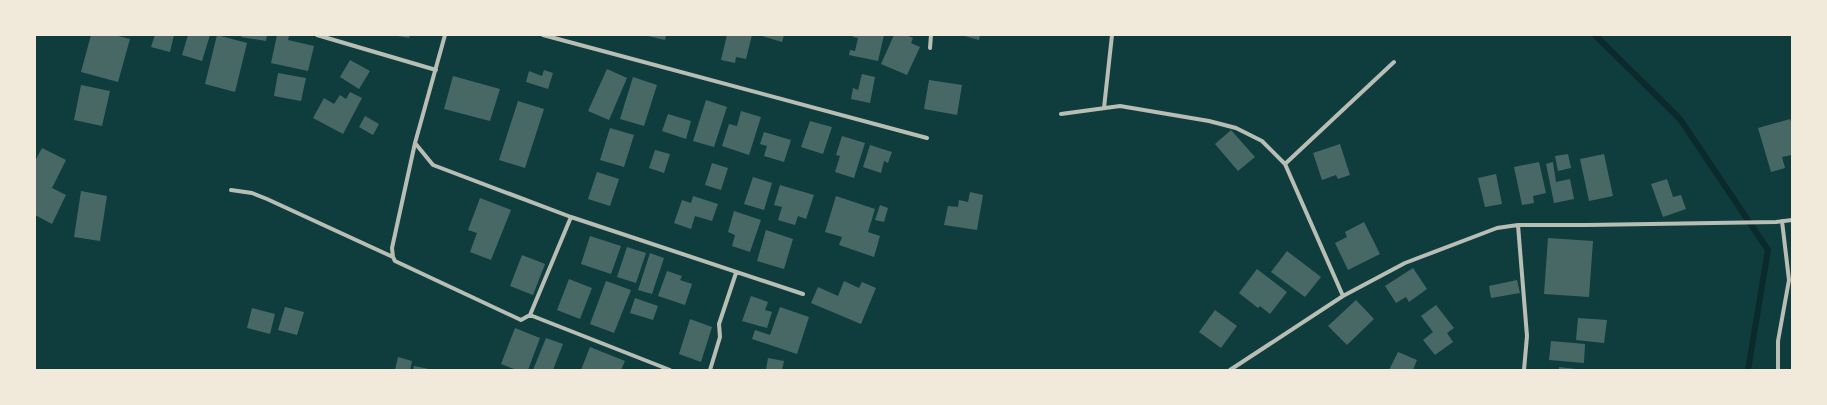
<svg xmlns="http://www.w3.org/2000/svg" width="1827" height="405" font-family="'Exo 2',sans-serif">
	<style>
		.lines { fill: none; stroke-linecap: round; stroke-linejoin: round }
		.stream { stroke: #0a2a2b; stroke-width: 6 }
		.building { fill: #486865 }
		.minor { stroke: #b8beb3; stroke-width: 4 }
	</style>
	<rect width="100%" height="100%" fill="#0f3d3e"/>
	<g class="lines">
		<path class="stream" d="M 1595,35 L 1680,119 L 1768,250 L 1748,370"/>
	</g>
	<path class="building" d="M 91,35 L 114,35 L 130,39 L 118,82 L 81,72 Z
		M 155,35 L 174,35 L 170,52 L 151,47 Z
		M 188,35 L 210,35 L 202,61 L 182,55 Z
		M 217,35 L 247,43 L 235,92 L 205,84 Z
		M 242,35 L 267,35 L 266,41 L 241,37 Z
		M 277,35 L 289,36 L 288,40 L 314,46 L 308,71 L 271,63 Z
		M 392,35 L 410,35 L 409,38 Z
		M 644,35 L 666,35 L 665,40 Z
		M 727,35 L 752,35 L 746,59 L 736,57 L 735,63 L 721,60 Z
		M 759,35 L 784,35 L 782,42 Z
		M 854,35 L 884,35 L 878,61 L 849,55 L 850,50 L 855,51 L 858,38 L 853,37 Z
		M 894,35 L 906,35 L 913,38 L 911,43 L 920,47 L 907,75 L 881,64 Z
		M 961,35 L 980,35 L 979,40 Z
		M 350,60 L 370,71 L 359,89 L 340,77 Z
		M 607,69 L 627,78 L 609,120 L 588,111 Z
		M 544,70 L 553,73 L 548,89 L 526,82 L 529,71 L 542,76 Z
		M 278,73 L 306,78 L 301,101 L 274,96 Z
		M 862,74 L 875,77 L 870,103 L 851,99 L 853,88 L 858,90 Z
		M 453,76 L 500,89 L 490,121 L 444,109 Z
		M 633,77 L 657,85 L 644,126 L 620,119 Z
		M 929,80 L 962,85 L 957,115 L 924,109 Z
		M 81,85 L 110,91 L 102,126 L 74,120 Z
		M 350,92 L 362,98 L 343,134 L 313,118 L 324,98 L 334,104 L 340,95 L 346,99 Z
		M 706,100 L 727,107 L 714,147 L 693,141 Z
		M 518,101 L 544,109 L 525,168 L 499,160 Z
		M 741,111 L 761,117 L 749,155 L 722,146 L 729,124 L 737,126 Z
		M 668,114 L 691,121 L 686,139 L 662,131 Z
		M 365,116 L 379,124 L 373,135 L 359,127 Z
		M 1790,119 L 1792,125 L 1792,155 L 1782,157 L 1785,168 L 1771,172 L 1758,128 Z
		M 810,121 L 832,127 L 823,154 L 801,147 Z
		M 610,128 L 634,135 L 624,167 L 600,160 Z
		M 1231,130 L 1255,157 L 1238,171 L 1215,144 Z
		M 764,132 L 791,140 L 784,162 L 764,156 L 767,146 L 760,144 Z
		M 842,136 L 865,143 L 854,178 L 835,172 L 840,156 L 836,155 Z
		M 1340,144 L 1350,175 L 1338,179 L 1336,175 L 1322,180 L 1313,153 Z
		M 870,145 L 892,152 L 888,163 L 884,161 L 881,173 L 863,167 Z
		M 42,148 L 66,160 L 52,188 L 66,195 L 52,224 L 35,215 L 35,161 Z
		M 655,150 L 670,154 L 664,173 L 649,168 Z
		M 1568,154 L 1571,168 L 1558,171 L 1555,156 Z
		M 1604,154 L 1613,196 L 1589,201 L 1580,159 Z
		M 1539,162 L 1546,193 L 1533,196 L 1534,203 L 1522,205 L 1514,167 Z
		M 1553,162 L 1556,182 L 1570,179 L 1574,199 L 1554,203 L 1546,164 Z
		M 712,163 L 728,168 L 721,190 L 705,185 Z
		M 597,172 L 619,179 L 610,206 L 588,199 Z
		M 1496,174 L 1502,204 L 1485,207 L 1478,178 Z
		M 753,177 L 772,183 L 764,210 L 744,204 Z
		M 1667,179 L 1673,197 L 1681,195 L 1686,209 L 1663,217 L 1651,184 Z
		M 780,185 L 814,195 L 806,219 L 798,216 L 795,225 L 778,220 L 782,207 L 774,205 Z
		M 81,191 L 107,196 L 100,241 L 74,237 Z
		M 970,192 L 983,195 L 977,230 L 944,225 L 948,206 L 958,207 L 959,200 L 968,202 Z
		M 693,196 L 718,204 L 712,221 L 695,216 L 691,229 L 674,223 L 682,200 L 691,203 Z
		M 836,196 L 875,209 L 868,232 L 880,236 L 874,257 L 839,245 L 842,237 L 825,232 Z
		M 480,198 L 511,210 L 491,260 L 470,252 L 477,233 L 468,230 Z
		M 880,205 L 888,208 L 884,222 L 875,220 Z
		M 734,211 L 761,220 L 750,252 L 732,246 L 735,235 L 728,232 Z
		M 1364,222 L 1380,254 L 1348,270 L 1335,243 L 1347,237 L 1345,232 Z
		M 766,230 L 793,239 L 784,269 L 757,261 Z
		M 590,236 L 621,246 L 611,274 L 581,264 Z
		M 1548,238 L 1593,241 L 1589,297 L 1544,294 Z
		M 627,247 L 646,253 L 636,283 L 617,277 Z
		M 1287,251 L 1321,277 L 1305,297 L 1271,272 Z
		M 650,253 L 664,258 L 652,294 L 638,290 Z
		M 522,255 L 545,264 L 533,295 L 510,286 Z
		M 1413,268 L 1427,289 L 1409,302 L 1406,297 L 1396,303 L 1385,286 Z
		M 1257,269 L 1287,292 L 1270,314 L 1260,306 L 1258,308 L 1239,293 Z
		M 667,271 L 682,276 L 680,280 L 692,284 L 685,305 L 658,296 Z
		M 569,279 L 592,288 L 580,319 L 557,310 Z
		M 1517,280 L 1520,293 L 1491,298 L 1489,286 Z
		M 606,281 L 631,290 L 614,333 L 590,324 Z
		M 844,281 L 859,288 L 862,282 L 876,288 L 861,324 L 811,303 L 818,287 L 838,296 Z
		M 751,296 L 768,302 L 765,310 L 772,312 L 767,328 L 742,321 Z
		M 635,298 L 658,306 L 653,320 L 630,313 Z
		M 1356,300 L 1374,319 L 1347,345 L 1328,326 Z
		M 1436,305 L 1454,328 L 1447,333 L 1453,342 L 1435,355 L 1423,340 L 1433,332 L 1421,316 Z
		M 285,307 L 304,312 L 297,335 L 278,330 Z
		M 780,307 L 809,317 L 797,354 L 752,339 L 755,330 L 770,335 Z
		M 252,308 L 275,314 L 270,334 L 247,328 Z
		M 1215,310 L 1237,326 L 1221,348 L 1199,332 Z
		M 1578,318 L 1607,320 L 1604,343 L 1576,340 Z
		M 690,319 L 712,327 L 701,362 L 679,354 Z
		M 515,328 L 540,338 L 528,370 L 517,370 L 501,364 Z
		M 546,338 L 563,344 L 553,370 L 533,370 Z
		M 1551,341 L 1585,344 L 1584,363 L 1549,360 Z
		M 590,347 L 625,361 L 621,370 L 581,370 Z
		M 1398,352 L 1417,360 L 1413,370 L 1389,370 Z
		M 398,357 L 412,361 L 410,370 L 395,370 Z
		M 768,358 L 784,361 L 782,370 L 766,370 Z
		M 414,366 L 429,369 L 429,370 L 413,370 Z
		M 1559,367 L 1576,369 L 1576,370 L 1559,370 Z"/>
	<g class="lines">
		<path class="minor" d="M 317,35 L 436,70
			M 445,35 L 415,143 L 433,165 L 571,217 L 803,294
			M 543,35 L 927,138
			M 930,48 L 931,35
			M 1104,108 L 1112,35
			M 1061,114 L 1120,106 L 1209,121 L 1236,128 L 1262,141 L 1285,164 L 1343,296
			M 1285,164 L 1394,62
			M 231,190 L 252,193 L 267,199 L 393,257 L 395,261 L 521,320 L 530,315
			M 571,217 L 530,315 L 670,370
			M 1518,225 L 1527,336 L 1524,370
			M 393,257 L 392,248 L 415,143
			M 710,370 L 720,337 L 719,324 L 736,273
			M 1230,370 L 1343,296 L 1405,263 L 1497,228 L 1518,225 L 1587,225 L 1776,222 L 1792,220
			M 1778,370 L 1778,341 L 1789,280 L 1782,221"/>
	</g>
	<rect width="1827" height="405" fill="none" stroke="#f1e9da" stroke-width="72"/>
</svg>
